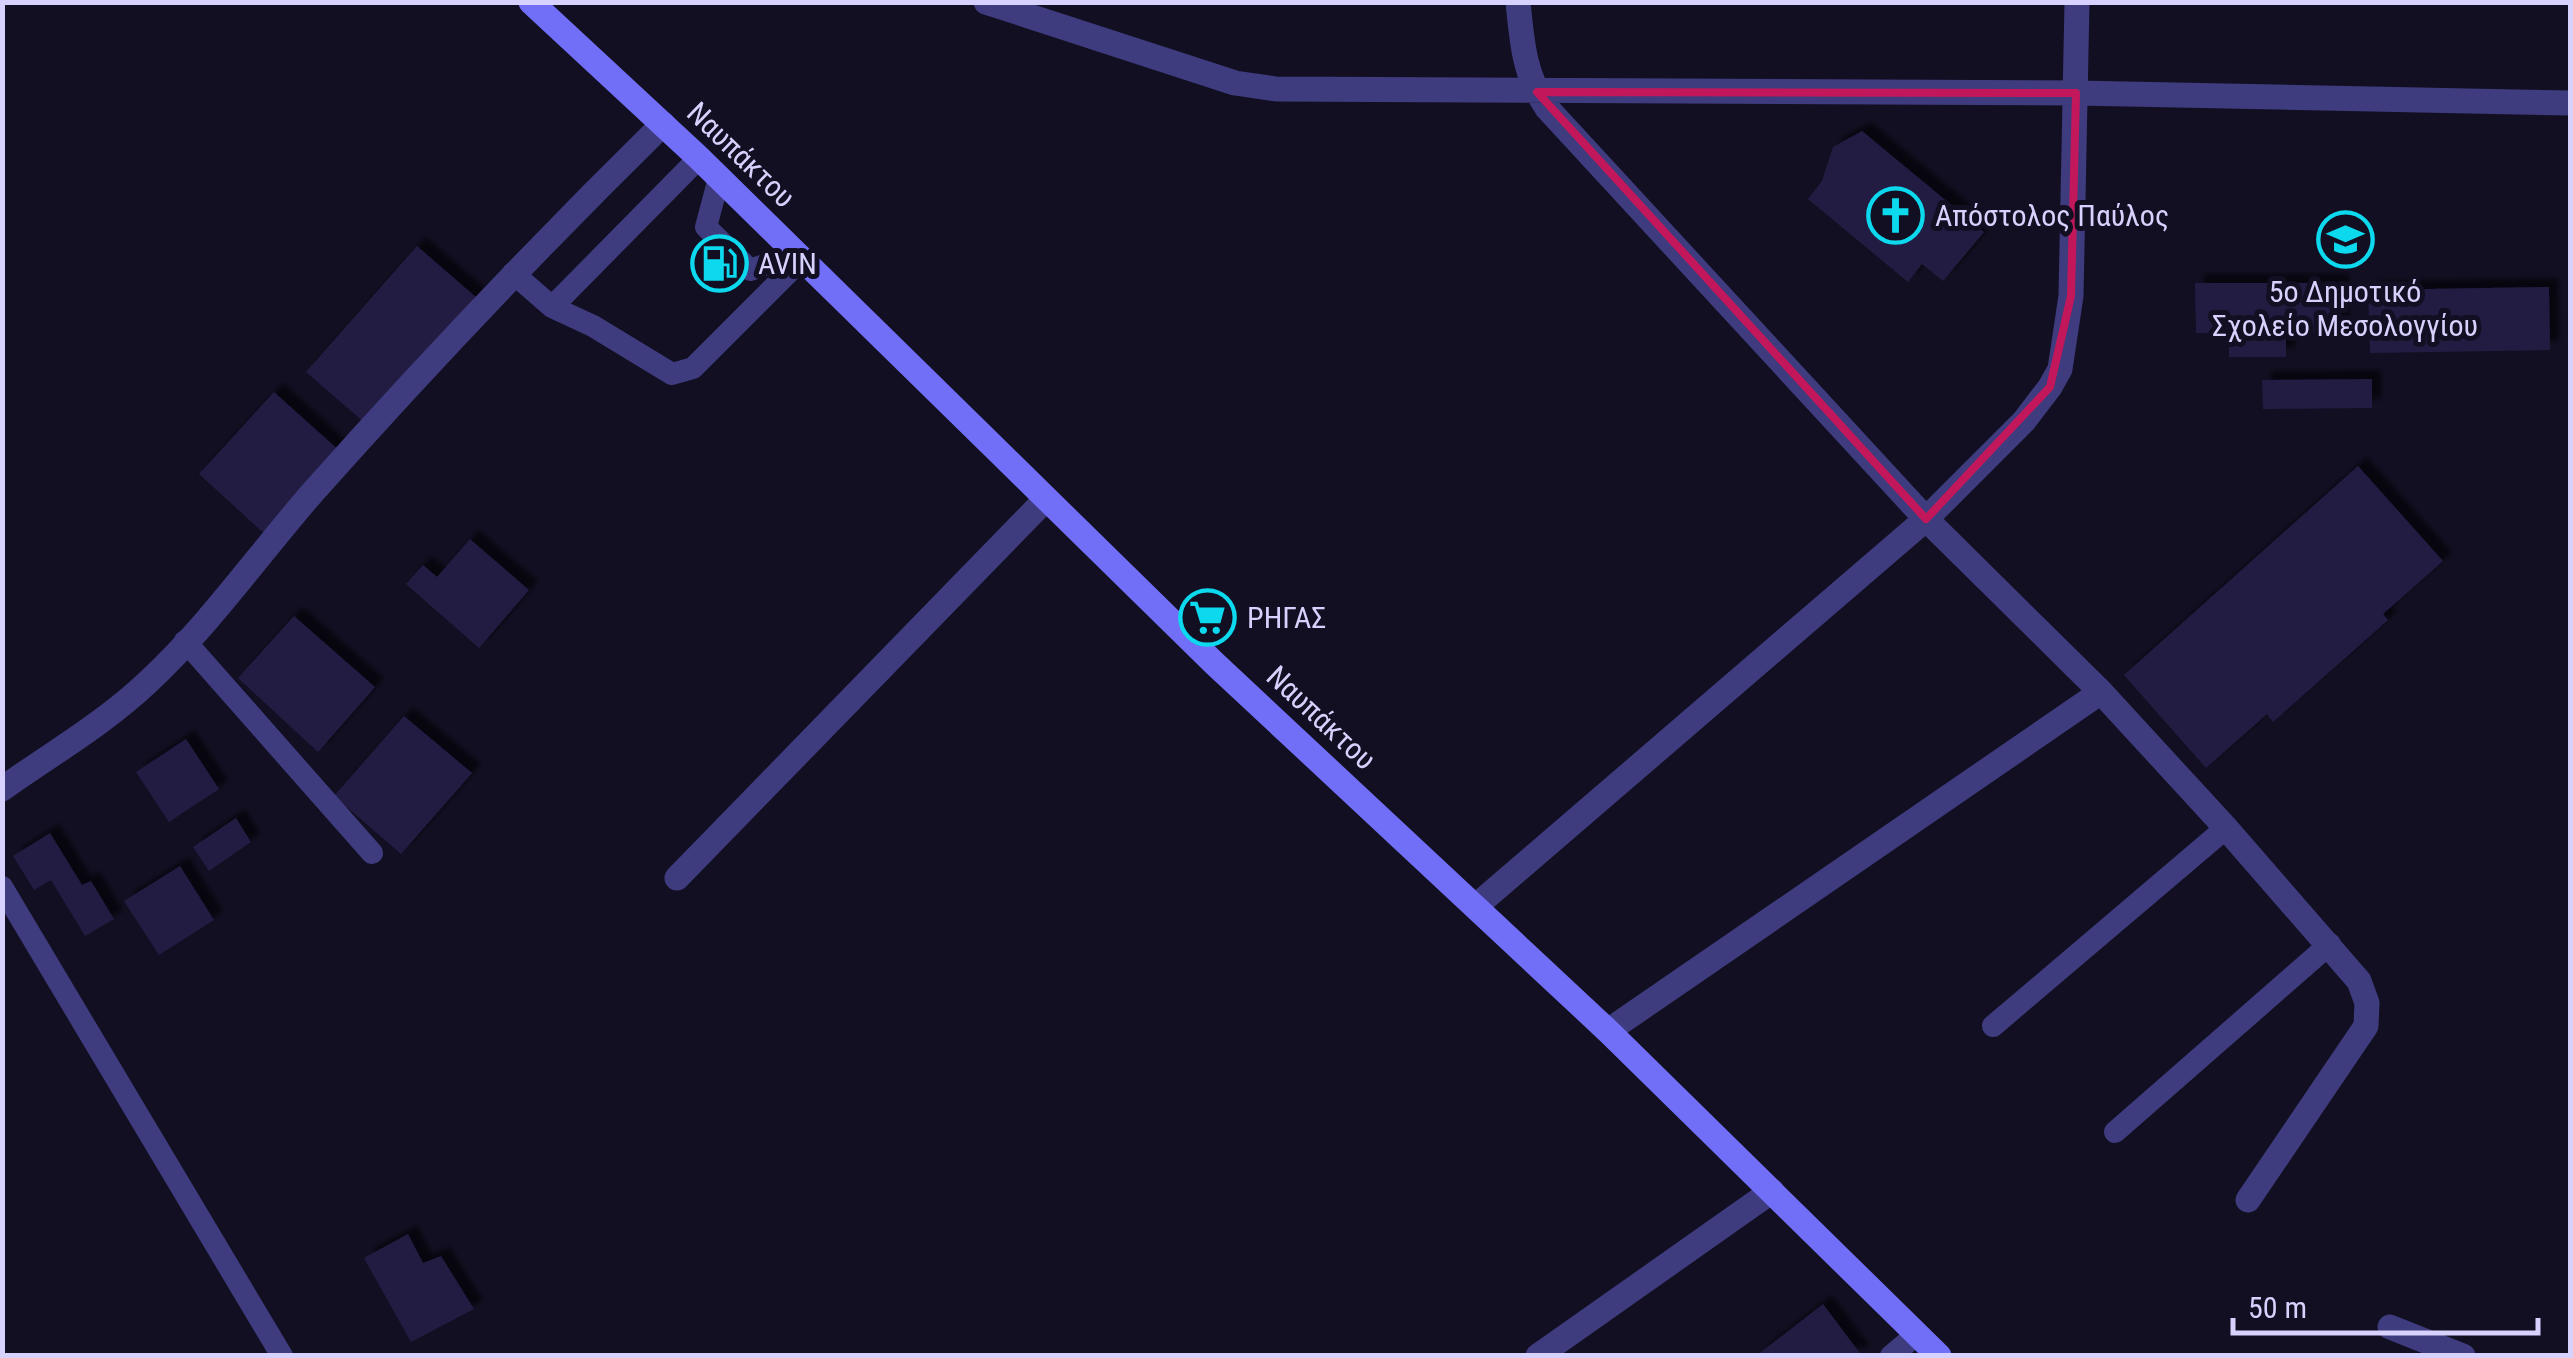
<svg xmlns="http://www.w3.org/2000/svg" width="2573" height="1358" font-family="'Roboto Condensed',sans-serif">
	<style>
		.building { fill: #231c42; filter: url(#shadow) }
		.lines { fill: none; stroke-linecap: round; stroke-linejoin: round }
		.service { stroke: #3e3c7e; stroke-width: 22 }
		.pedestrian { stroke: #3e3c7e; stroke-width: 25 }
		.minor { stroke: #3e3c7e; stroke-width: 25 }
		.secondary { stroke: #716ef7; stroke-width: 25 }
		.marked { fill: none; stroke: #c2185b; stroke-width: 8; stroke-linejoin: round }
		.labels { text-anchor: middle; stroke-width: 10; stroke-linejoin: round; paint-order: stroke }
		.street-label { font-size: 30px; fill: #d7d2fd; stroke: #120f22 }
		.poi-label { font-size: 30px; fill: #d7d2fd; stroke: #120f22; text-anchor: start }
	</style>
	<defs>
		<filter id="shadow"><feDropShadow dx="9" dy="-9" stdDeviation="2.5" flood-color="#0009"/></filter>
	</defs>
	<rect width="100%" height="100%" fill="#120f22"/>
	<path class="building" d="M 1862,131 L 1984,232 L 1943,281 L 1922,264 L 1908,282 L 1808,199 L 1822,181 L 1833,147 Z
		M 417,246 L 477,298 L 366,424 L 306,372 Z
		M 2195,283 L 2340,283 L 2340,333 L 2286,333 L 2286,357 L 2229,357 L 2229,333 L 2196,333 Z
		M 2549,287 L 2550,350 L 2370,353 L 2368,290 Z
		M 2372,379 L 2372,408 L 2263,409 L 2262,380 Z
		M 274,392 L 342,453 L 267,536 L 199,474 Z
		M 2358,466 L 2443,561 L 2383,614 L 2388,620 L 2273,722 L 2267,714 L 2206,768 L 2124,675 Z
		M 470,539 L 529,590 L 479,648 L 406,584 L 423,565 L 437,577 Z
		M 294,616 L 375,687 L 318,752 L 238,678 Z
		M 404,716 L 472,773 L 401,854 L 334,796 Z
		M 186,739 L 219,789 L 169,822 L 136,772 Z
		M 236,818 L 251,842 L 209,871 L 193,847 Z
		M 50,833 L 82,885 L 91,881 L 114,919 L 85,936 L 51,880 L 34,890 L 13,856 Z
		M 180,866 L 214,920 L 159,955 L 124,901 Z
		M 408,1234 L 423,1263 L 441,1256 L 474,1309 L 411,1342 L 364,1258 Z
		M 1823,1304 L 1862,1356 L 1756,1356 Z"/>
	<g class="lines">
		<path class="service" d="M 719,178 L 706,227 L 750,270 L 796,254
			M 513,273 L 552,307 L 593,326 L 672,374 L 693,368 L 802,259
			M 552,307 L 699,158
			M 185,641 L 372,853
			M 2,887 L 282,1356
			M 1993,1026 L 2226,828
			M 2115,1132 L 2330,944
			M 1891,1356 L 1917,1334"/>
		<path class="pedestrian" d="M 2390,1327 L 2463,1356"/>
		<path class="minor" d="M 986,2 L 1235,83 L 1276,89 L 2076,93 L 2570,103
			M 1518,2 C 1522,42 1524,75 1547,108 L 1926,519 L 2101,692 L 2226,828 L 2359,981 L 2367,1003 L 2366,1026 L 2248,1200
			M 2,789 C 51,754 105,723 149,681 C 210,624 258,555 313,492 C 426,365 542,243 663,124
			M 677,878 L 1046,499
			M 1476,906 L 1926,519 L 2024,421 L 2050,387 L 2060,369 L 2071,296 L 2077,2
			M 1608,1031 L 2101,692
			M 1538,1356 L 1772,1191"/>
		<path class="secondary" d="M 531,2 L 699,158 L 1214,663 L 1608,1031 L 1939,1356"/>
	</g>
	<path class="marked" d="M 1537,92 L 2076,93 L 2071,296 L 2050,387 L 1926,519 Z"/>
	<defs>
		<symbol id="church-ring" viewBox="-11 -11 22 22"><circle r="9.5" fill="#120f22" stroke="#0dd9ee" stroke-width="1.5"/><path d="M-1.2-6h2.4v3.5h3.3v2.4h-3.3V6h-2.4V-.1h-3.3v-2.4h3.3Z" fill="#0dd9ee"/></symbol>
		<symbol id="school-ring" viewBox="-11 -11 22 22"><circle r="9.5" fill="#120f22" stroke="#0dd9ee" stroke-width="1.5"/><path d="M0-5L7-2L0 1L-7-2ZM-4 1L0 2.5L4 1V4Q0 6-4 4Z" fill="#0dd9ee"/></symbol>
		<symbol id="fuel-ring" viewBox="-11 -11 22 22"><circle r="9.5" fill="#120f22" stroke="#0dd9ee" stroke-width="1.5"/><path d="M-5.5-6h7V0h2V4h1.3V-2.5L3-4.5l.8-.8L6-3V5H2.5V1h-1V6h-7ZM-4.2-4.7v3.2H.2V-4.7Z" fill="#0dd9ee"/></symbol>
		<symbol id="supermarket-ring" viewBox="-11 -11 22 22"><circle r="9.5" fill="#120f22" stroke="#0dd9ee" stroke-width="1.5"/><path d="M-6-5.5h2.5l.6 2H6L4.5 2H-2.5L-4.4-4H-6ZM-1.5 3.2a1.3 1.3 0 1 0 .1 0ZM3 3.2a1.3 1.3 0 1 0 .1 0Z" fill="#0dd9ee"/></symbol>
	</defs>
	<g fill-rule="evenodd">
		<use href="#church-ring" x="1864" y="184" width="63" height="63"/>
		<use href="#school-ring" x="2314" y="208" width="63" height="63"/>
		<use href="#fuel-ring" x="688" y="232" width="63" height="63"/>
		<use href="#supermarket-ring" x="1176" y="586" width="63" height="63"/>
	</g>
	<g class="labels">
		<g class="street-label">
			<text transform="translate(741 155) rotate(44)" y="10">Ναυπάκτου</text>
			<text transform="translate(1321 718) rotate(43)" y="10">Ναυπάκτου</text>
		</g>
		<g class="poi-label">
			<text x="1935" y="226">Απόστολος Παύλος</text>
			<text x="758" y="274">AVIN</text>
			<text x="2345" y="302" text-anchor="middle">5ο Δημοτικό<tspan x="2345" dy="34">Σχολείο Μεσολογγίου</tspan></text>
			<text x="1247" y="628">ΡΗΓΑΣ</text>
		</g>
	</g>
	<rect width="2573" height="1358" fill="none" stroke="#d7d2fd" stroke-width="10"/>
	<path d="M2233 1318v15h305v-15" fill="none" stroke="#d7d2fd" stroke-width="5"/>
	<text x="2248" y="1318" font-size="30" fill="#d7d2fd" stroke="#120f22" stroke-width="8" paint-order="stroke">50 m</text>
</svg>
